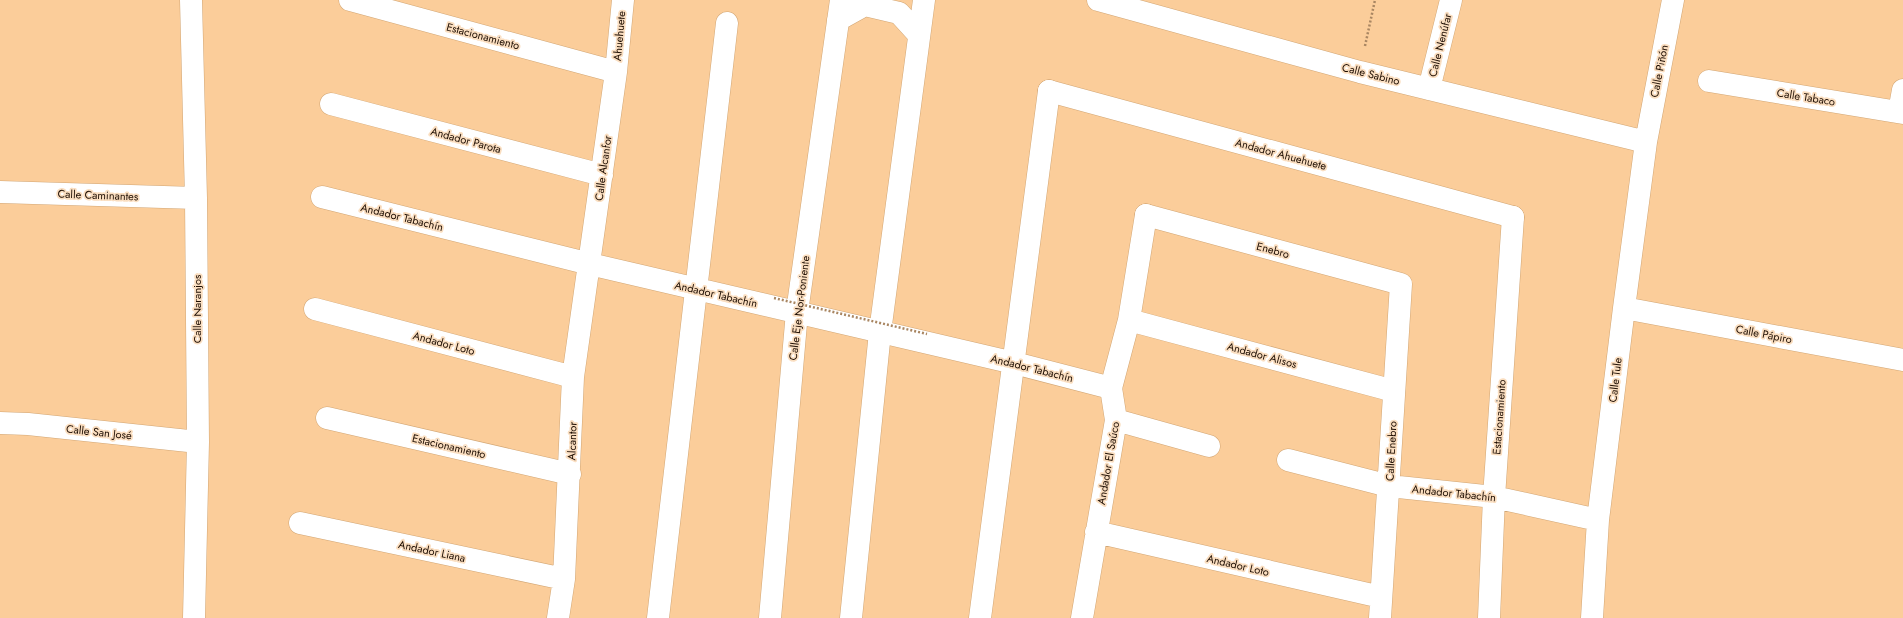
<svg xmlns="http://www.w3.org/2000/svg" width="1903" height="618" font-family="Jost,sans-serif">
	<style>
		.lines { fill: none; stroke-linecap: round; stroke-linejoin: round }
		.pedestrian-casing { stroke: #d2a674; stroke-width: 23 }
		.minor-casing { stroke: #d2a674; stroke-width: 23 }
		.primary-casing { stroke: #d2a674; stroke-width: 23 }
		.path { stroke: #a98662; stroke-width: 2.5; stroke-dasharray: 2 2; stroke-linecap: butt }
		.pedestrian { stroke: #fff; stroke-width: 22 }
		.minor { stroke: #fff; stroke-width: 22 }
		.primary { stroke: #fff; stroke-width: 22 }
		.path-bridge { stroke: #a98662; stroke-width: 2.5; stroke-dasharray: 2 2; stroke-linecap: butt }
		.labels { text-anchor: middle; stroke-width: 3.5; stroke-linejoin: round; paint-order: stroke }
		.street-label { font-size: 11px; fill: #1c0c00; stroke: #fadec0 }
	</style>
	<rect width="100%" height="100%" fill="#fbcd9a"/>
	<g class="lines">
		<defs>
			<path id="pedestrian" d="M 1049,91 L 1513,217
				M 1129,320 L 1394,391
				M 1111,388 L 1129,320 L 1146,215"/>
			<path id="minor" d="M 191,0 L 196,198 L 198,442 L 194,618
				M 350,0 L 616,72
				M 1098,0 L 1360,72 L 1646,142
				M 1709,81 L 1903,113
				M 1429,89 L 1451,0
				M 331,104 L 602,175
				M 1899,112 L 1903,90
				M 0,192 L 196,198
				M 322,197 L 590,264 L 1014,363 L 1111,388 L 1116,420 L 1082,618
				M 1146,215 L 1401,284 L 1380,618
				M 1624,308 L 1903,360
				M 315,309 L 573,377
				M 327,418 L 570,474
				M 1116,420 L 1209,446
				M 0,423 L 28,424 L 198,442
				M 1288,460 L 1389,486 L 1494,497 L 1598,520
				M 300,523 L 564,579
				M 1096,532 L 1381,597
				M 558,618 L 564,579 L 573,377 L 616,72 L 623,0
				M 658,618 L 727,23
				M 980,618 L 1049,91
				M 1489,618 L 1494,497 L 1513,217
				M 1592,618 L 1598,520 L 1624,308 L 1646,142 L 1673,0"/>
			<path id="primary" d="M 838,20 L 865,5 L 899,13 L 919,35
				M 770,618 L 797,312 L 841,0
				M 851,618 L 880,332 L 924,0"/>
		</defs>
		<use href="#pedestrian" class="pedestrian-casing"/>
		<use href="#minor" class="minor-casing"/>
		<use href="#primary" class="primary-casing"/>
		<path class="path" d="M 1365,46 L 1375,0"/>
		<use href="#pedestrian" class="pedestrian"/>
		<use href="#minor" class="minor"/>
		<use href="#primary" class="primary"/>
		<path class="path-bridge" d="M 774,298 L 927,334"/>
	</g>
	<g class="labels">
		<g class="street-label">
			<text transform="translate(483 36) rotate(15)" y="4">Estacionamiento</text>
			<text transform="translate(619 36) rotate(-85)" y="4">Ahuehuete</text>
			<text transform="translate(1440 45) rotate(-76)" y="4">Calle Nenúfar</text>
			<text transform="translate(1659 71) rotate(-79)" y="4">Calle Piñón</text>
			<text transform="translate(1371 74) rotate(14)" y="4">Calle Sabino</text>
			<text transform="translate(1806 97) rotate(9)" y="4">Calle Tabaco</text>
			<text transform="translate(466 140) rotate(15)" y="4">Andador Parota</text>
			<text transform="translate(1281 154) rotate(15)" y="4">Andador Ahuehuete</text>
			<text transform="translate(603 168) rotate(-82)" y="4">Calle Alcanfor</text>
			<text transform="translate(98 195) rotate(2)" y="4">Calle Caminantes</text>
			<text transform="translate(402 217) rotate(14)" y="4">Andador Tabachín</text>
			<text transform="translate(1273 250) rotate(15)" y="4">Enebro</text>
			<text transform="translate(716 294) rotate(13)" y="4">Andador Tabachín</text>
			<text transform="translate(799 308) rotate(-83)" y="4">Calle Eje Nor-Poniente</text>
			<text transform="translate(197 309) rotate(-90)" y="4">Calle Naranjos</text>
			<text transform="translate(1764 334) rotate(11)" y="4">Calle Pápiro</text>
			<text transform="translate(444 343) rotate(15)" y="4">Andador Loto</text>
			<text transform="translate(1262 355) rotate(15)" y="4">Andador Alisos</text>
			<text transform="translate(1032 368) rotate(14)" y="4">Andador Tabachín</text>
			<text transform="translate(1615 380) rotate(-83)" y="4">Calle Tule</text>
			<text transform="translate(1499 417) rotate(-86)" y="4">Estacionamiento</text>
			<text transform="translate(99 432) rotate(6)" y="4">Calle San José</text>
			<text transform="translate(572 441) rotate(-88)" y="4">Alcantor</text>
			<text transform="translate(449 446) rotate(13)" y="4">Estacionamiento</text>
			<text transform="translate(1391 451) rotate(-87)" y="4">Calle Enebro</text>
			<text transform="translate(1108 463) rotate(-80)" y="4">Andador El Saúco</text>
			<text transform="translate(1454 493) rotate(6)" y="4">Andador Tabachín</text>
			<text transform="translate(432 551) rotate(12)" y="4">Andador Liana</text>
			<text transform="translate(1238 565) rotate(13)" y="4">Andador Loto</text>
		</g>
	</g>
</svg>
